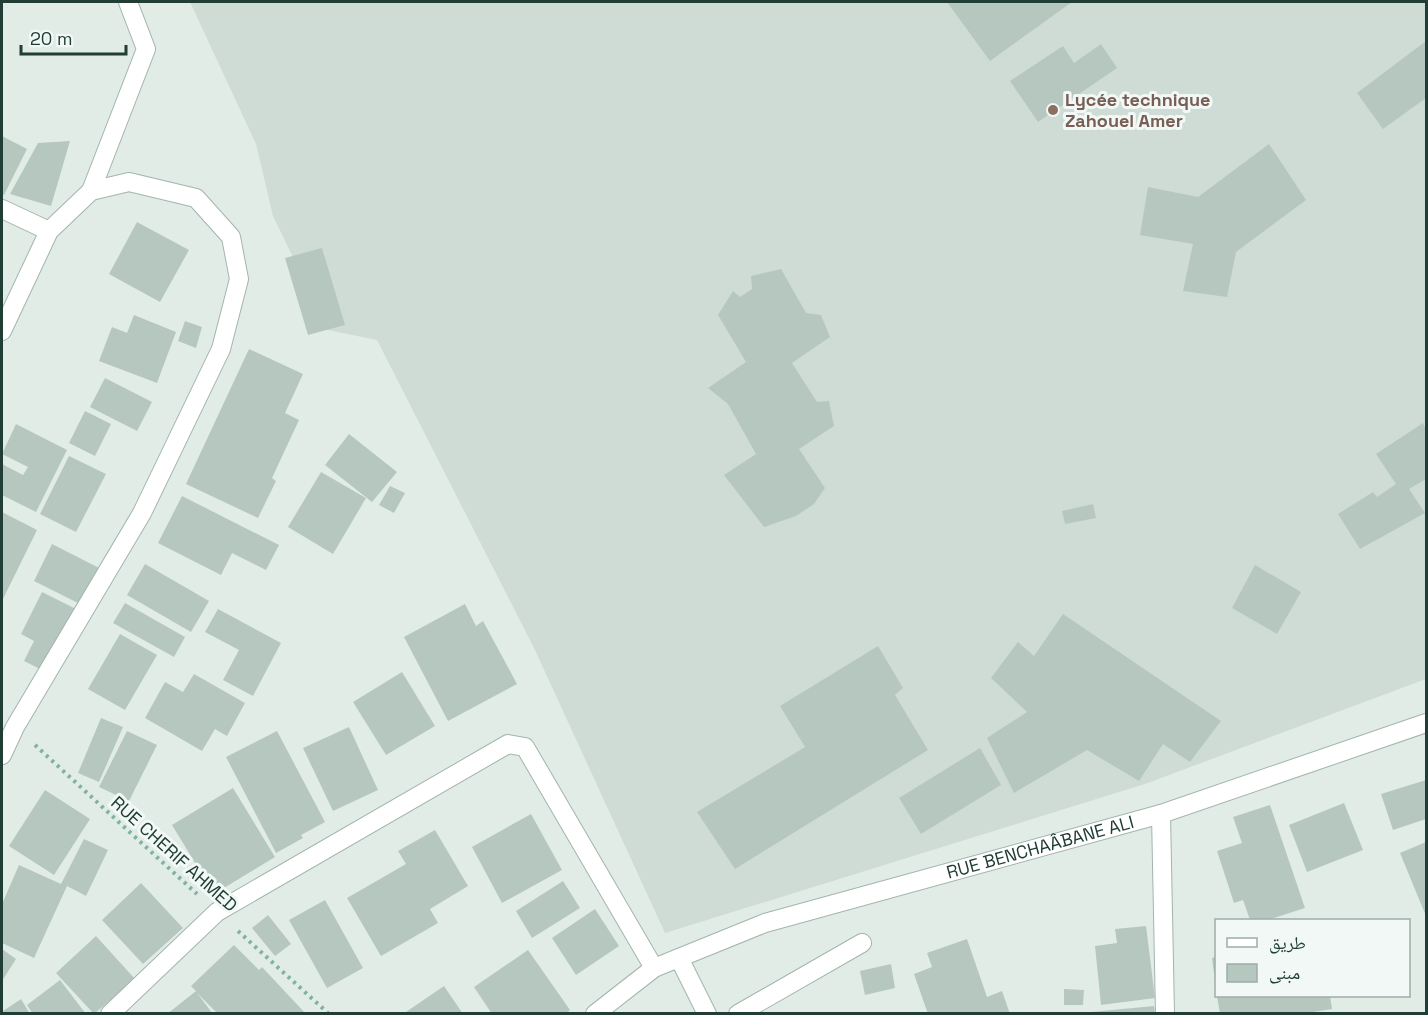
<svg xmlns="http://www.w3.org/2000/svg" width="1428" height="1015" font-family="'Space Grotesk','Noto Naskh Arabic',sans-serif">
	<style>
		.built { fill: #cfdcd6 }
		.building { fill: #b6c7c0 }
		.lines { fill: none; stroke-linecap: round; stroke-linejoin: round }
		.minor-casing { stroke: #a3b4ae; stroke-width: 20 }
		.path { stroke: #80b1a2; stroke-width: 4; stroke-dasharray: 3 4.5; stroke-linecap: butt }
		.minor { stroke: #fff; stroke-width: 18 }
		.education-dot { fill: #8d6e63; stroke: #f1f8f5; stroke-width: 2 }
		.labels { text-anchor: middle; stroke-width: 6; stroke-linejoin: round; paint-order: stroke }
		.education-label { font-size: 18px; font-weight: bold; fill: #785e54; stroke: #f1f8f5; text-anchor: start }
		.street-label { font-size: 18px; fill: #203d36; stroke: #f1f8f5 }
	</style>
	<rect width="100%" height="100%" fill="#e1ece7"/>
	<path class="built" d="M 190,2 L 1426,2 L 1426,679 L 1145,784 L 665,933 L 534,648 L 377,340 L 328,330 L 273,216 L 256,144 Z"/>
	<path class="building" d="M 947,2 L 1072,2 L 990,61 Z
		M 1426,41 L 1426,98 L 1383,129 L 1357,93 Z
		M 1101,44 L 1117,68 L 1038,122 L 1010,81 L 1063,46 L 1074,63 Z
		M 2,136 L 27,149 L 4,195 L 2,194 Z
		M 70,141 L 51,206 L 10,194 L 38,143 Z
		M 1269,144 L 1306,200 L 1236,252 L 1227,297 L 1183,291 L 1193,244 L 1140,235 L 1148,187 L 1198,197 Z
		M 137,222 L 189,250 L 160,302 L 109,274 Z
		M 322,248 L 345,325 L 308,335 L 285,258 Z
		M 781,269 L 806,313 L 821,315 L 830,337 L 792,363 L 817,402 L 829,401 L 834,426 L 799,449 L 825,488 L 814,504 L 796,516 L 764,527 L 724,475 L 756,454 L 728,404 L 708,388 L 746,362 L 718,315 L 733,291 L 740,297 L 752,289 L 751,276 Z
		M 134,315 L 176,332 L 157,383 L 99,361 L 112,327 L 127,333 Z
		M 185,321 L 202,327 L 196,348 L 178,341 Z
		M 249,349 L 303,374 L 285,413 L 299,420 L 272,478 L 276,481 L 258,518 L 186,484 Z
		M 105,378 L 152,402 L 137,431 L 90,407 Z
		M 85,411 L 111,424 L 95,456 L 69,443 Z
		M 1423,423 L 1426,429 L 1426,479 L 1409,489 L 1425,513 L 1360,549 L 1338,514 L 1373,492 L 1377,497 L 1396,484 L 1376,454 Z
		M 16,424 L 67,450 L 36,512 L 2,495 L 2,464 L 23,475 L 28,467 L 2,454 Z
		M 349,434 L 397,472 L 372,502 L 325,465 Z
		M 69,456 L 106,474 L 76,532 L 40,514 Z
		M 321,472 L 366,498 L 333,554 L 288,527 Z
		M 390,486 L 405,493 L 394,513 L 379,505 Z
		M 182,496 L 279,545 L 266,570 L 232,553 L 221,575 L 158,543 Z
		M 1093,504 L 1096,518 L 1065,524 L 1062,511 Z
		M 2,512 L 37,530 L 2,601 Z
		M 52,544 L 105,571 L 86,607 L 34,581 Z
		M 145,564 L 209,601 L 191,632 L 127,595 Z
		M 1255,565 L 1301,592 L 1277,634 L 1232,608 Z
		M 42,592 L 82,612 L 60,654 L 50,649 L 40,669 L 24,661 L 34,641 L 21,634 Z
		M 125,603 L 185,637 L 174,657 L 113,623 Z
		M 465,604 L 476,626 L 483,621 L 517,684 L 448,721 L 404,637 Z
		M 218,609 L 281,643 L 253,696 L 223,680 L 239,650 L 205,632 Z
		M 1063,614 L 1221,721 L 1190,762 L 1163,744 L 1139,781 L 1087,750 L 1014,793 L 987,738 L 1027,712 L 991,678 L 1018,642 L 1034,656 Z
		M 120,634 L 157,655 L 125,710 L 88,689 Z
		M 878,646 L 903,688 L 895,695 L 928,750 L 735,869 L 697,812 L 805,747 L 780,706 Z
		M 402,672 L 435,726 L 386,755 L 353,702 Z
		M 194,674 L 245,703 L 227,736 L 215,729 L 202,751 L 145,718 L 165,682 L 183,692 Z
		M 101,718 L 123,727 L 99,782 L 78,773 Z
		M 349,727 L 378,790 L 333,811 L 303,748 Z
		M 127,731 L 157,745 L 129,801 L 99,787 Z
		M 277,731 L 325,822 L 301,835 L 303,838 L 276,853 L 226,757 Z
		M 980,748 L 1001,785 L 921,834 L 899,798 Z
		M 1426,780 L 1426,819 L 1393,830 L 1381,794 Z
		M 233,788 L 275,857 L 214,894 L 172,825 Z
		M 45,790 L 90,819 L 54,875 L 9,846 Z
		M 1344,803 L 1363,850 L 1307,872 L 1289,825 Z
		M 1270,805 L 1305,908 L 1268,920 L 1250,920 L 1243,900 L 1234,903 L 1217,851 L 1242,843 L 1233,817 Z
		M 531,814 L 562,870 L 502,903 L 472,847 Z
		M 435,830 L 468,886 L 430,909 L 438,923 L 381,956 L 347,898 L 406,864 L 398,851 Z
		M 84,839 L 108,850 L 86,896 L 67,886 L 34,958 L 2,943 L 3,926 L 2,904 L 19,865 L 61,884 Z
		M 1426,842 L 1426,916 L 1400,853 Z
		M 563,881 L 580,908 L 532,938 L 516,911 Z
		M 141,883 L 183,928 L 143,964 L 102,920 Z
		M 325,900 L 363,968 L 327,988 L 289,920 Z
		M 595,909 L 619,946 L 576,975 L 552,938 Z
		M 268,915 L 291,944 L 275,956 L 252,928 Z
		M 1146,926 L 1155,998 L 1101,1005 L 1095,946 L 1117,943 L 1115,929 Z
		M 96,936 L 135,979 L 94,1014 L 56,973 Z
		M 967,939 L 987,997 L 1002,991 L 1010,1014 L 928,1014 L 914,974 L 932,967 L 927,953 Z
		M 234,945 L 259,970 L 262,967 L 306,1014 L 218,1014 L 197,993 L 213,1014 L 167,1014 L 196,991 L 191,986 Z
		M 2,949 L 16,959 L 2,981 Z
		M 528,950 L 570,1010 L 566,1014 L 492,1014 L 474,987 Z
		M 1216,957 L 1216,981 L 1215,981 L 1212,958 Z
		M 891,964 L 895,988 L 865,995 L 860,971 Z
		M 60,980 L 86,1014 L 33,1014 L 27,1005 Z
		M 444,986 L 463,1014 L 403,1014 Z
		M 1064,989 L 1084,990 L 1083,1005 L 1064,1005 Z
		M 1217,996 L 1330,996 L 1332,1009 L 1301,1014 L 1220,1014 Z
		M 21,999 L 30,1014 L 5,1014 L 3,1011 Z
		M 1154,1006 L 1155,1014 L 1091,1014 L 1091,1012 Z"/>
	<g class="lines">
		<defs>
			<g id="minor">
				<path d="M 91,191 L 146,49 L 128,2"/>
				<path d="M 2,209 L 49,231"/>
				<path d="M 2,331 L 49,231 L 91,191 L 129,182 L 196,198 L 231,237 L 239,279 L 221,349 L 142,513 L 15,727 L 2,755"/>
				<path d="M 1161,814 L 1165,1014"/>
				<path d="M 679,958 L 707,1014"/>
				<path d="M 110,1014 L 217,912 L 508,744 L 525,747 L 654,968"/>
				<path id="s1" d="M 595,1014 L 654,968 L 765,923 L 1161,814 L 1426,723"/>
				<path d="M 738,1014 L 862,943"/>
			</g>
		</defs>
		<use href="#minor" class="minor-casing"/>
		<path class="path" d="M 35,745 L 197,894
			M 238,931 L 329,1014"/>
		<use href="#minor" class="minor"/>
	</g>
	<circle class="education-dot" cx="1053" cy="110" r="6"/>
	<g class="labels">
		<g class="education-label">
			<text x="1065" y="106">Lycée technique<tspan x="1065" dy="21">Zahouel Amer</tspan></text>
		</g>
		<g class="street-label">
			<text dy="6" stroke="none"><textPath href="#s1" startOffset="480">RUE BENCHAÂBANE ALI</textPath></text>
			<text transform="translate(174 854) rotate(42)" y="6">RUE CHERIF AHMED</text>
		</g>
	</g>
	<rect width="1428" height="1015" fill="none" stroke="#203d36" stroke-width="6"/>
	<rect x="1215" y="919" width="195" height="78" fill="#f1f8f5" stroke="#9dada9" stroke-width="1.5"/>
	<rect x="1227" y="938" width="30" height="9" fill="#ffffff" stroke="#9dada9" stroke-width="1.5"/>
	<text x="1269" y="949" font-size="18" fill="#203d36">طريق</text>
	<rect x="1227" y="964" width="30" height="18" fill="#b6c7c0" stroke="#9dada9" stroke-width="1.5"/>
	<text x="1269" y="979" font-size="18" fill="#203d36">مبنى</text>
	<path d="M21 45v9h105v-9" fill="none" stroke="#203d36" stroke-width="3"/>
	<text x="30" y="45" font-size="18" fill="#203d36" stroke="#f1f8f5" stroke-width="4.5" paint-order="stroke">20 m</text>
</svg>
